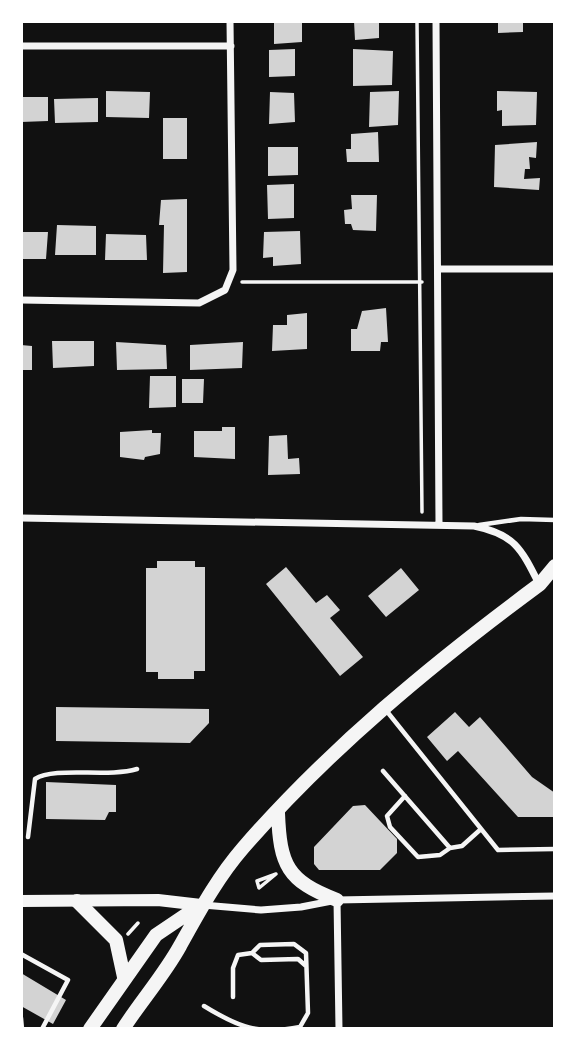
<svg xmlns="http://www.w3.org/2000/svg" width="576" height="1050" font-family="'Fira Sans Condensed',sans-serif">
	<style>
		.building { fill: #d3d3d3 }
		.lines { fill: none; stroke-linecap: round; stroke-linejoin: round }
		.path { stroke: #f5f5f5; stroke-width: 3.5 }
		.service { stroke: #f5f5f5; stroke-width: 4.5 }
		.minor { stroke: #f5f5f5; stroke-width: 7 }
		.tertiary { stroke: #f5f5f5; stroke-width: 12 }
		.primary { stroke: #f5f5f5; stroke-width: 14 }
	</style>
	<rect width="100%" height="100%" fill="#111"/>
	<path class="building" d="M 274,21 L 302,21 L 302,42 L 274,44 Z
		M 354,21 L 379,21 L 379,38 L 355,40 Z
		M 498,21 L 523,21 L 523,32 L 498,33 Z
		M 295,49 L 295,76 L 269,77 L 269,50 Z
		M 353,49 L 393,51 L 392,85 L 353,86 Z
		M 106,91 L 150,92 L 149,118 L 106,117 Z
		M 399,91 L 398,125 L 369,127 L 370,92 Z
		M 497,91 L 537,92 L 536,125 L 502,126 L 502,110 L 497,111 Z
		M 270,92 L 294,93 L 295,122 L 269,124 Z
		M 21,97 L 48,97 L 48,121 L 21,122 Z
		M 98,98 L 98,122 L 55,123 L 54,99 Z
		M 163,118 L 187,118 L 187,159 L 163,159 Z
		M 378,132 L 379,162 L 347,162 L 346,149 L 351,149 L 351,134 Z
		M 537,142 L 536,158 L 529,157 L 530,169 L 525,169 L 524,179 L 540,178 L 539,190 L 494,187 L 495,145 Z
		M 268,147 L 298,147 L 298,175 L 268,176 Z
		M 294,184 L 294,218 L 268,219 L 267,185 Z
		M 351,195 L 377,195 L 376,231 L 353,230 L 351,224 L 345,224 L 344,210 L 352,209 Z
		M 187,199 L 187,272 L 163,273 L 164,225 L 159,225 L 161,200 Z
		M 57,225 L 96,226 L 96,255 L 55,255 Z
		M 300,231 L 301,264 L 273,266 L 273,257 L 263,258 L 264,232 Z
		M 21,232 L 48,232 L 46,259 L 21,259 Z
		M 106,234 L 146,235 L 147,260 L 105,260 Z
		M 386,308 L 388,342 L 381,342 L 380,351 L 351,351 L 351,329 L 357,329 L 362,311 Z
		M 307,313 L 307,349 L 272,351 L 273,325 L 287,325 L 287,315 Z
		M 52,341 L 94,341 L 94,366 L 53,368 Z
		M 116,342 L 166,345 L 167,369 L 117,370 Z
		M 243,342 L 242,368 L 190,370 L 190,345 Z
		M 21,345 L 32,346 L 32,370 L 21,370 Z
		M 150,376 L 176,376 L 176,407 L 149,408 Z
		M 182,379 L 204,379 L 203,403 L 182,403 Z
		M 222,427 L 235,427 L 235,459 L 194,457 L 194,431 L 222,431 Z
		M 152,430 L 152,433 L 161,433 L 160,454 L 145,457 L 144,460 L 120,457 L 120,432 Z
		M 287,435 L 288,459 L 299,458 L 300,474 L 268,475 L 269,436 Z
		M 157,561 L 195,561 L 195,567 L 205,567 L 205,671 L 194,671 L 194,679 L 158,679 L 158,672 L 146,672 L 146,568 L 157,568 Z
		M 286,567 L 316,603 L 327,595 L 340,610 L 330,618 L 363,657 L 340,676 L 266,584 Z
		M 401,568 L 419,590 L 386,617 L 368,596 Z
		M 56,707 L 209,709 L 209,723 L 190,743 L 56,741 Z
		M 455,712 L 469,727 L 480,717 L 532,777 L 555,793 L 555,817 L 518,817 L 458,751 L 447,761 L 427,737 Z
		M 46,782 L 116,785 L 116,812 L 109,812 L 105,820 L 46,819 Z
		M 365,805 L 397,839 L 397,853 L 380,870 L 319,870 L 314,864 L 314,847 L 353,806 Z
		M 21,973 L 66,1000 L 53,1024 L 21,1006 Z"/>
	<g class="lines">
		<path class="path" d="M 417,21 L 422,512
			M 242,282 L 422,282
			M 276,874 L 259,888 L 257,881 Z
			M 128,934 L 138,923"/>
		<path class="service" d="M 479,525 L 521,519 L 555,520
			M 385,709 L 498,850 L 555,849
			M 383,771 L 450,848 L 462,846 L 481,829
			M 405,796 L 387,816 L 390,827 L 418,857 L 440,855 L 450,848
			M 28,837 L 35,779 C 55,766 108,778 137,769
			M 252,953 L 261,960 L 298,959 L 306,966
			M 21,954 L 68,980 L 42,1029
			M 204,1006 C 238,1027 258,1035 300,1027 L 308,1013 L 306,953 L 294,944 L 260,945 L 252,953 L 238,955 L 233,968 L 233,997
			M 21,1018 L 22,1029"/>
		<path class="minor" d="M 436,21 L 439,524
			M 21,46 L 231,46
			M 438,269 L 555,269
			M 21,300 L 199,303 L 225,290 L 233,270 L 230,21
			M 21,518 L 474,526 C 514,534 521,548 539,584
			M 337,900 L 339,1029
			M 203,905 L 261,910 L 301,907 L 337,900 L 555,896"/>
		<path class="tertiary" d="M 21,901 L 158,900 L 201,905"/>
		<path class="primary" d="M 278,813 C 280,865 287,881 337,900
			M 77,901 L 116,940 L 124,977
			M 90,1029 L 156,935 L 199,906
			M 123,1029 C 141,1001 164,975 180,946 C 199,912 217,878 243,848 C 330,748 433,663 540,584 L 555,566"/>
	</g>
	<rect width="576" height="1050" fill="none" stroke="#ffffff" stroke-width="46"/>
</svg>
